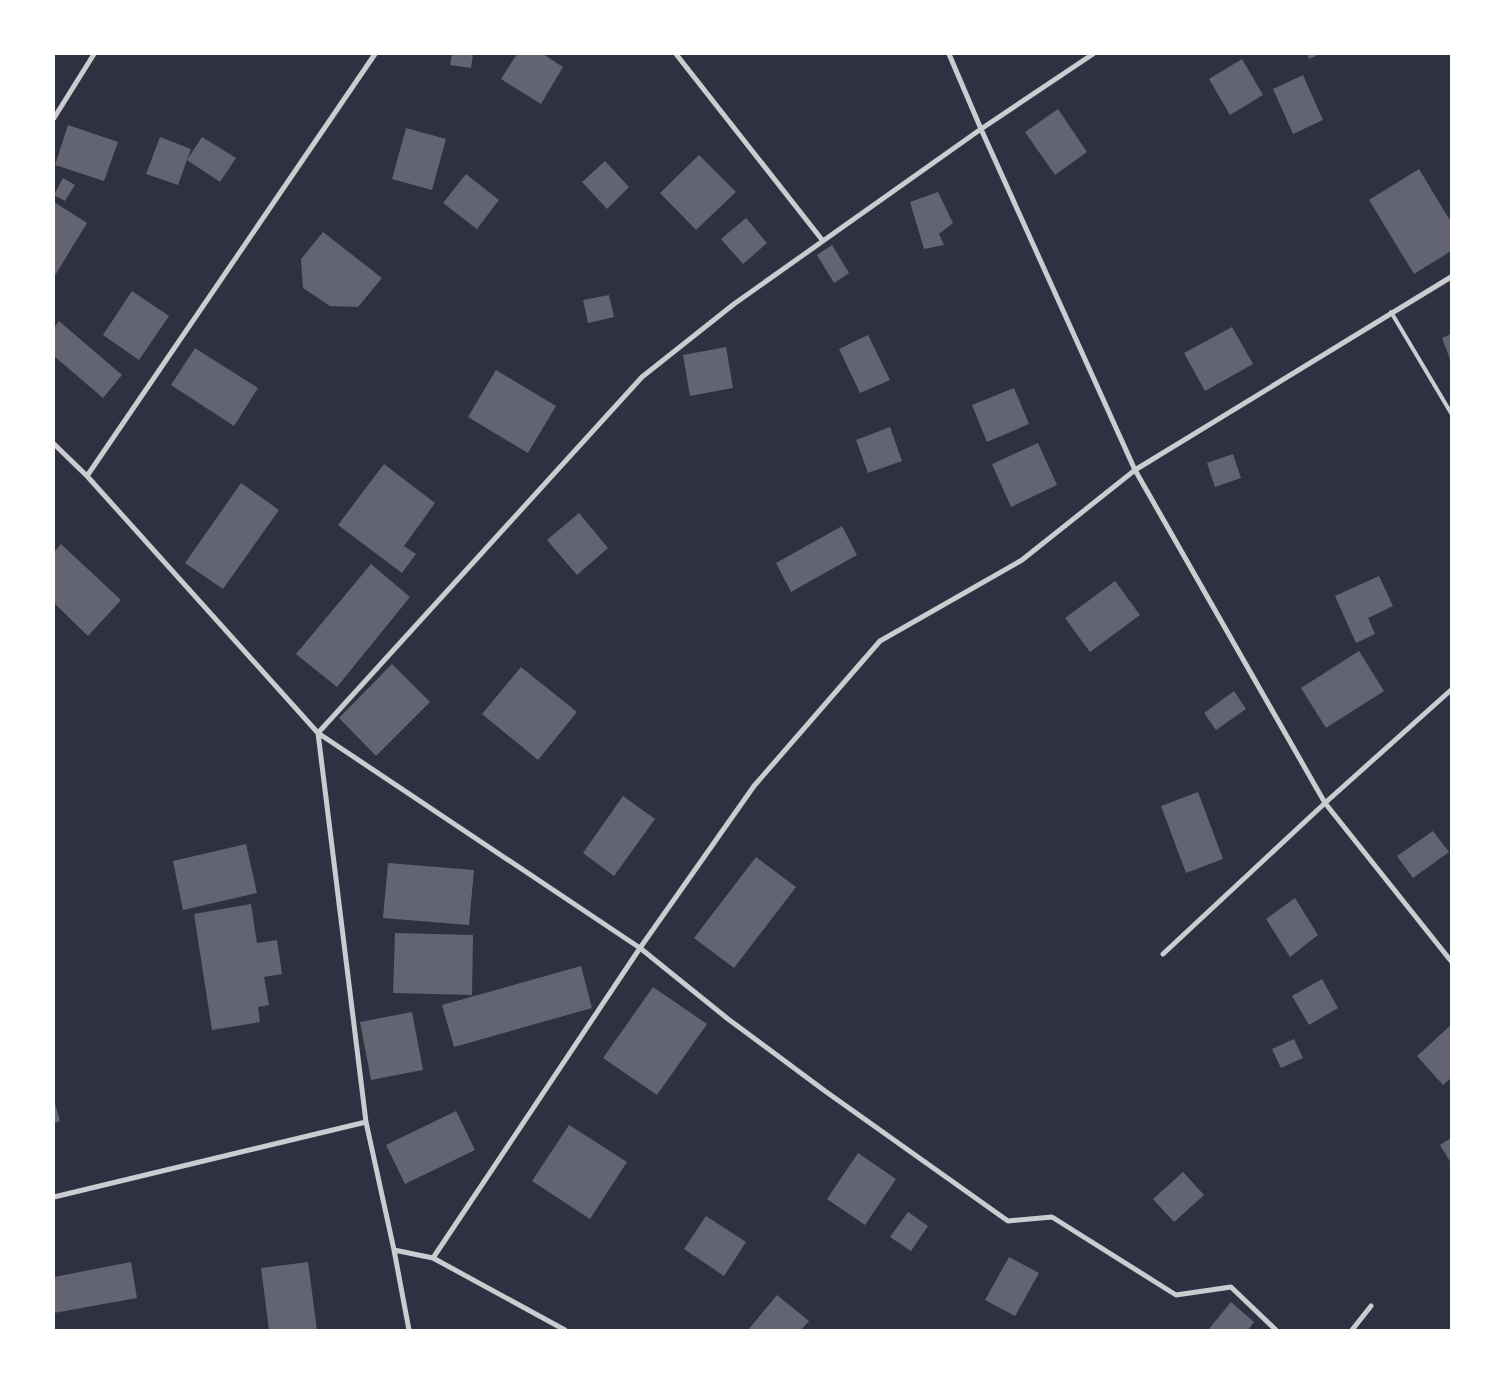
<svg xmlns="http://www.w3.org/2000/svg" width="1505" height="1384" font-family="Figtree,sans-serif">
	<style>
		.building { fill: #626471 }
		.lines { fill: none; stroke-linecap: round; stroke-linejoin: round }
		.service { stroke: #caccd0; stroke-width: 4 }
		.minor { stroke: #caccd0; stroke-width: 5 }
	</style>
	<rect width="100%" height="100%" fill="#2d3142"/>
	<path class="building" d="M 452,54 L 473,54 L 471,68 L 450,65 Z
		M 517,54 L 543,54 L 563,67 L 541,104 L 501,79 Z
		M 1307,54 L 1320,54 L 1309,59 Z
		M 1242,59 L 1263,95 L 1230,115 L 1209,79 Z
		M 1303,75 L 1323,120 L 1293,134 L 1273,89 Z
		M 1058,109 L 1087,152 L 1055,175 L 1025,132 Z
		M 68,125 L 118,142 L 104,181 L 55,165 Z
		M 406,128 L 446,139 L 432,190 L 392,179 Z
		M 160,137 L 191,149 L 187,160 L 202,137 L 236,158 L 220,182 L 187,160 L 178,185 L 146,174 Z
		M 699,155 L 736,192 L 696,230 L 660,193 Z
		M 605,161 L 629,187 L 607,209 L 582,182 Z
		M 1419,169 L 1451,222 L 1451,251 L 1414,274 L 1369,200 Z
		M 466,174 L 499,200 L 477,229 L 443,203 Z
		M 63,178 L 75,185 L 65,201 L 54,195 Z
		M 938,192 L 953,223 L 939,234 L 944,245 L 924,249 L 910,202 Z
		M 54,202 L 87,223 L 54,277 Z
		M 746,218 L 767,243 L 743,264 L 721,239 Z
		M 323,232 L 382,278 L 358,307 L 330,306 L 303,288 L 301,259 Z
		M 832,245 L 849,273 L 834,283 L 817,255 Z
		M 132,291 L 169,316 L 139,360 L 103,335 Z
		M 609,295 L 614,317 L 588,323 L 583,300 Z
		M 59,321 L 122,375 L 103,398 L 54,356 L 54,328 Z
		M 1232,327 L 1253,364 L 1205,391 L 1184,353 Z
		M 1451,334 L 1451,362 L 1442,338 Z
		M 868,335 L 890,380 L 860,393 L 839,349 Z
		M 726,347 L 733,388 L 690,396 L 683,355 Z
		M 195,348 L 258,388 L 234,426 L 171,385 Z
		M 496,370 L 556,406 L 528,453 L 468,417 Z
		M 1014,388 L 1029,424 L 987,442 L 972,405 Z
		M 890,427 L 902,461 L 868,473 L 856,440 Z
		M 1038,443 L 1057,485 L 1011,507 L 992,464 Z
		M 1233,454 L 1241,478 L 1215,487 L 1207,463 Z
		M 384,464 L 435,503 L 404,546 L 416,554 L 402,573 L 338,525 Z
		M 241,483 L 279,510 L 223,589 L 185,563 Z
		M 579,513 L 608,548 L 577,575 L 547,540 Z
		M 842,526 L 857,555 L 791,592 L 776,563 Z
		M 61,544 L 121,600 L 88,636 L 54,603 L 54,552 Z
		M 371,564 L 410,597 L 337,687 L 296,654 Z
		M 1379,576 L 1393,606 L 1368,618 L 1375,634 L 1356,643 L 1335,596 Z
		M 1115,581 L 1140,615 L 1090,652 L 1065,618 Z
		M 1359,651 L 1384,691 L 1326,728 L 1301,688 Z
		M 392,664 L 430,702 L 376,756 L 339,718 Z
		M 521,667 L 577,712 L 538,760 L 482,714 Z
		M 1234,691 L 1246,709 L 1216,730 L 1204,713 Z
		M 1198,792 L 1223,859 L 1186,873 L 1161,806 Z
		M 623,796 L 655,819 L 614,876 L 583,853 Z
		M 1433,831 L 1449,852 L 1413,878 L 1397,856 Z
		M 246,844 L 257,893 L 183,910 L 173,861 Z
		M 756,857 L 796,887 L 734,968 L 694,938 Z
		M 388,863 L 474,870 L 469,925 L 383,918 Z
		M 1295,898 L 1318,935 L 1290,957 L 1266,919 Z
		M 251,904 L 257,943 L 277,940 L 282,974 L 264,977 L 269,1005 L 258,1007 L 260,1022 L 212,1030 L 194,914 Z
		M 395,933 L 473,935 L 472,995 L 393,993 Z
		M 581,966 L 592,1008 L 454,1047 L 442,1005 Z
		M 1322,979 L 1338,1008 L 1309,1025 L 1292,996 Z
		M 653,987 L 707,1024 L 657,1095 L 603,1058 Z
		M 412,1012 L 423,1070 L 371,1080 L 360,1022 Z
		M 1451,1025 L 1451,1078 L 1443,1085 L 1417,1056 Z
		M 1294,1039 L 1303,1058 L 1281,1068 L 1272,1049 Z
		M 54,1100 L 60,1121 L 54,1123 Z
		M 456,1111 L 475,1150 L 405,1184 L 386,1145 Z
		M 569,1125 L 627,1162 L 590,1219 L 532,1181 Z
		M 1451,1138 L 1451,1163 L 1440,1145 Z
		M 858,1153 L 896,1179 L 865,1225 L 827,1199 Z
		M 1183,1172 L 1204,1195 L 1174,1222 L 1153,1199 Z
		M 908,1212 L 928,1226 L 911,1251 L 890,1237 Z
		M 706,1216 L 746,1242 L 724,1276 L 684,1249 Z
		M 1009,1257 L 1039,1273 L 1015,1316 L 985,1300 Z
		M 131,1262 L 137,1298 L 54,1313 L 54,1277 Z
		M 308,1262 L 317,1330 L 269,1330 L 261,1268 Z
		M 777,1295 L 809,1321 L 801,1330 L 748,1330 Z
		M 1231,1302 L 1254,1322 L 1248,1330 L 1208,1330 Z"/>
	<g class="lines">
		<path class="service" d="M 1391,312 L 1451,413"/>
		<path class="minor" d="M 676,54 L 823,241
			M 949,54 L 981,129 L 1135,470 L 1325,803 L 1451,961
			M 1093,54 L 981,129 L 734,304 L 642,377 L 318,733 L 640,948 L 728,1019 L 825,1091 L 1008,1221 L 1052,1217 L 1176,1295 L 1231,1287 L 1276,1330
			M 54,118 L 94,54
			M 54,444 L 87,476 L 318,733 L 366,1122 L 394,1250 L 409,1330
			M 87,476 L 375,54
			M 1163,954 L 1325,803 L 1451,690
			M 54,1197 L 366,1122
			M 394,1250 L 433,1258 L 565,1330
			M 433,1258 L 640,948 L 754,786 L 880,641 L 1022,560 L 1135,470 L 1451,277
			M 1352,1330 L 1371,1306"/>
	</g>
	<rect width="1505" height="1384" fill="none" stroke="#ffffff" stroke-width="110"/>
</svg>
